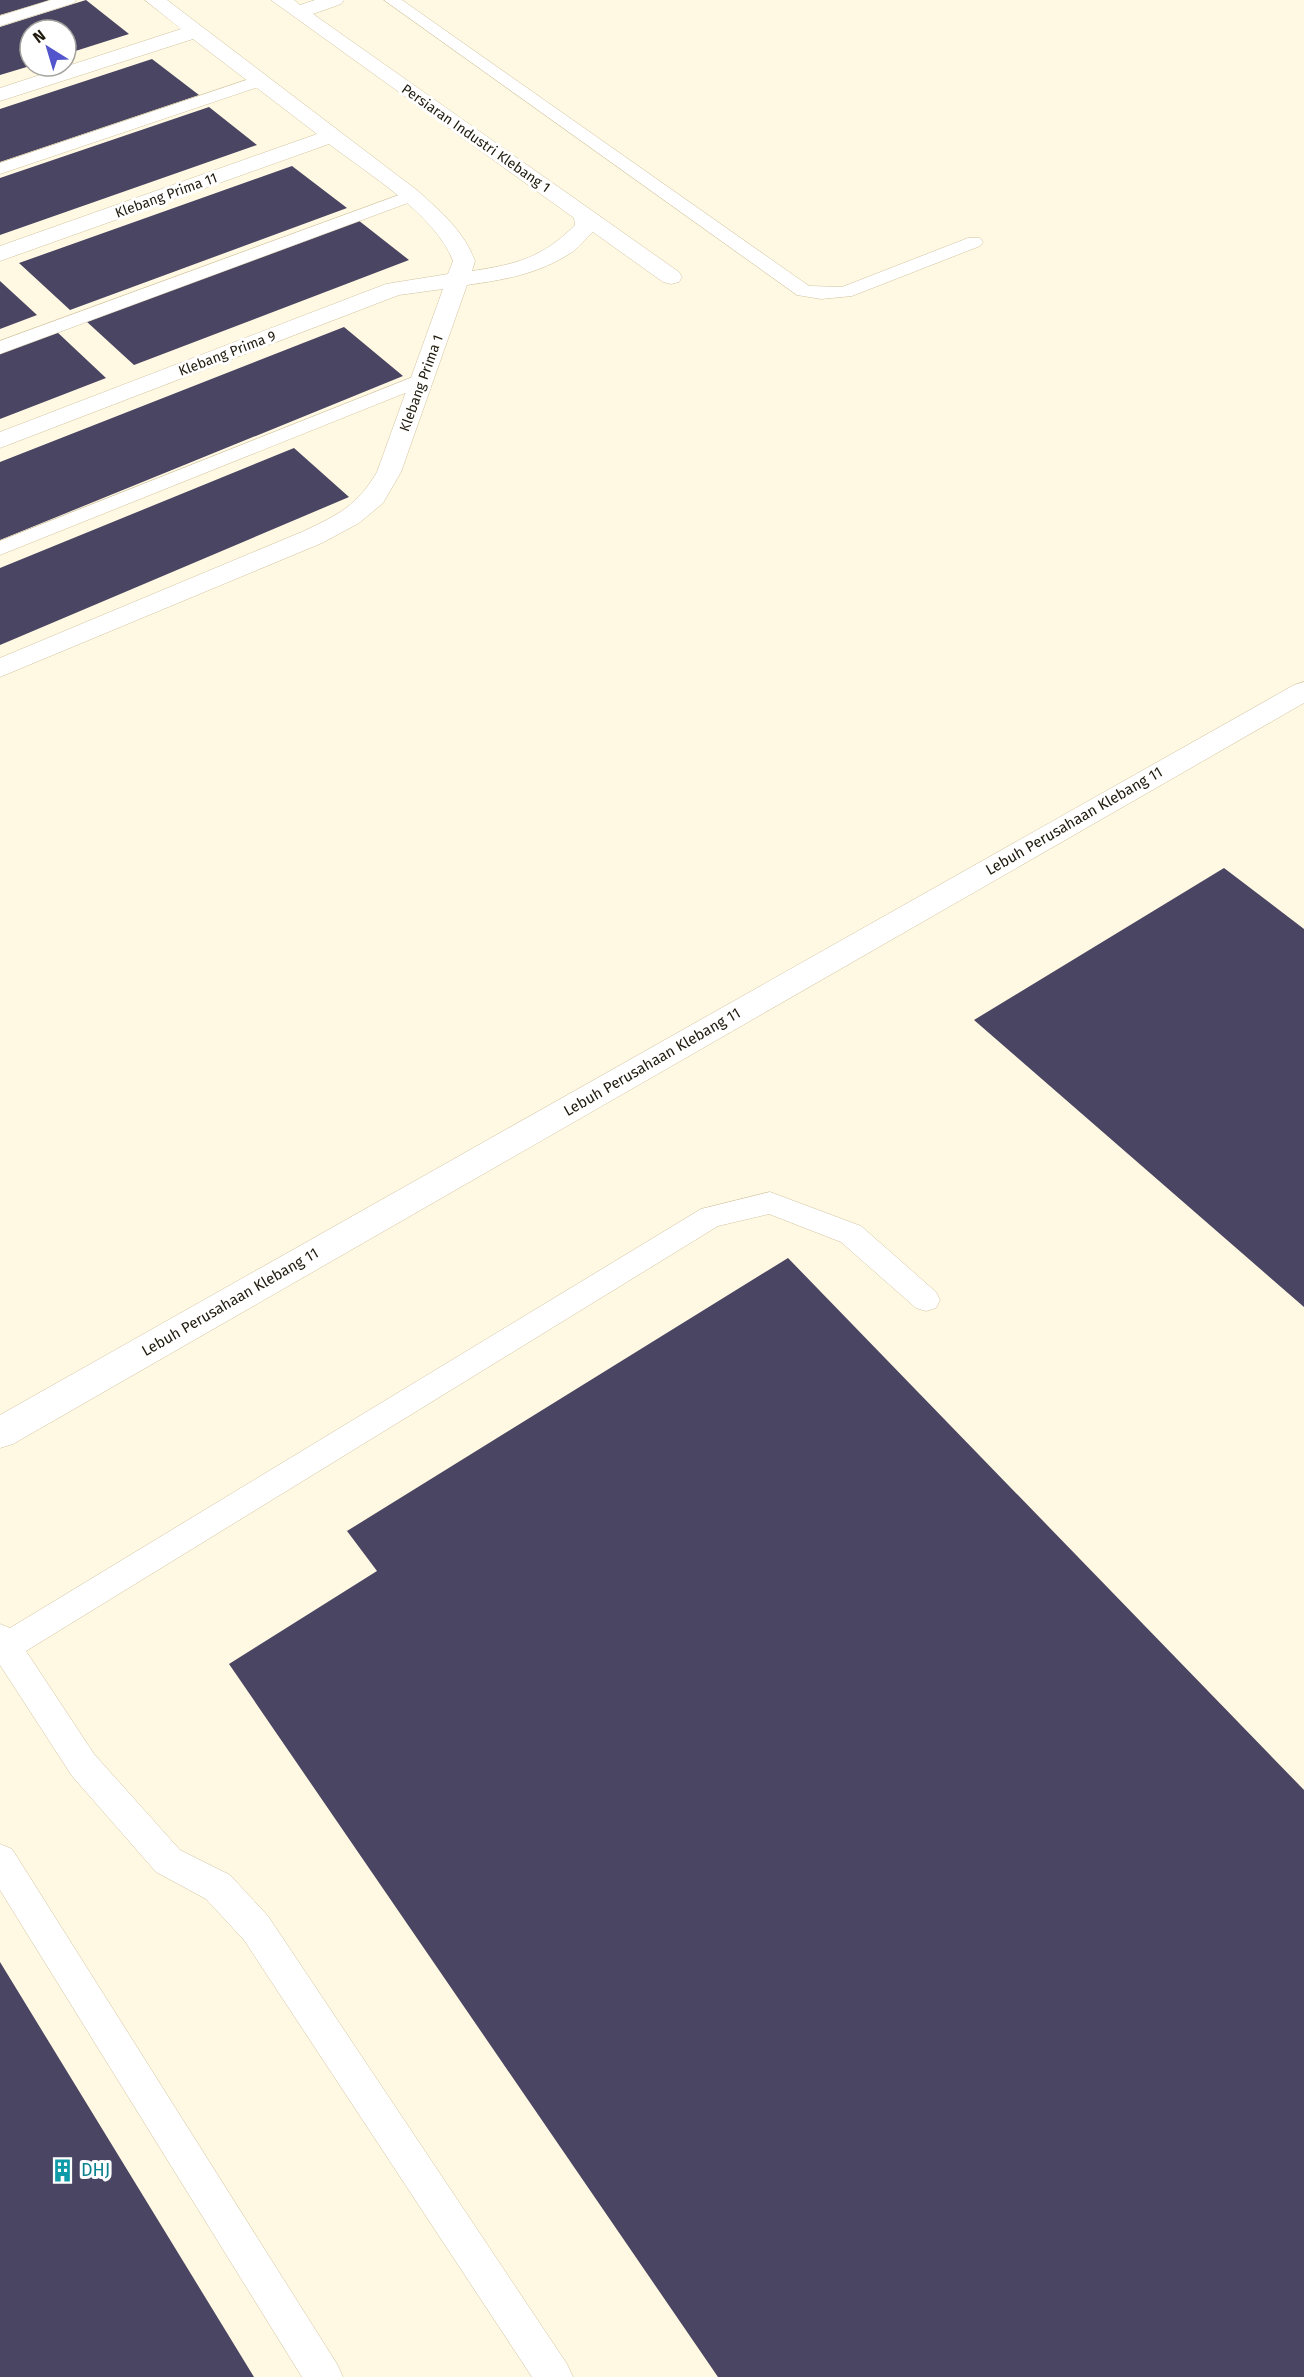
<svg xmlns="http://www.w3.org/2000/svg" width="1304" height="2377" font-family="'Fira Sans',sans-serif">
	<style>
		.building { fill: #494563 }
		.lines { fill: none; stroke-linecap: round; stroke-linejoin: round }
		.lane-casing { stroke: #d0c3a0; stroke-width: 1 }
		.street-casing { stroke: #d0c3a0; stroke-width: 1 }
		.lane { fill: #fff; fill-rule: evenodd }
		.street { fill: #fff; fill-rule: evenodd }
		.labels { text-anchor: middle; stroke-width: 6; stroke-linejoin: round; paint-order: stroke }
		.far-street-label { font-size: 14px; fill: #1f1a0d; stroke: #fff }
		.street-label { font-size: 15px; fill: #1f1a0d; stroke: #fff }
		.near-culture-label { font-size: 18px; fill: #0d838f; stroke: #fff; text-anchor: start }
	</style>
	<rect width="100%" height="100%" fill="#fff8e2"/>
	<path class="building" d="M 0,0 L 48,0 L 48,1 L 0,15 Z
		M 86,0 L 129,34 L 66,54 L 66,30 L 30,30 L 30,66 L 0,75 L 0,27 Z
		M 152,59 L 199,95 L 0,162 L 0,109 Z
		M 209,107 L 257,145 L 0,235 L 0,178 Z
		M 292,166 L 347,208 L 70,310 L 19,263 Z
		M 358,220 L 409,260 L 134,365 L 86,321 Z
		M 0,281 L 37,315 L 0,329 Z
		M 344,327 L 403,376 L 0,540 L 0,462 Z
		M 56,331 L 106,378 L 0,419 L 0,352 Z
		M 294,448 L 349,497 L 0,645 L 0,568 Z
		M 1224,868 L 1304,929 L 1304,1307 L 974,1020 Z
		M 788,1258 L 1304,1790 L 1304,2377 L 718,2377 L 229,1664 L 377,1571 L 347,1531 Z
		M 0,1962 L 254,2377 L 0,2377 Z"/>
	<g class="lines">
		<defs>
			<path id="lane" d="M 51,0 L 76,0 L 74,3 L 0,26 L 0,16 Z
				M 384,0 L 402,0 L 809,286 L 842,287 L 968,238 L 980,238 L 983,242 L 980,246 L 852,296 L 821,299 L 797,295 Z
				M 261,75 L 267,76 L 269,80 L 267,84 L 0,174 L 0,163 Z
				M 410,191 L 416,192 L 419,196 L 416,200 L 0,354 L 0,341 Z
				M 423,373 L 430,375 L 433,379 L 430,383 L 0,555 L 0,541 Z
				M 770,1192 L 861,1226 L 936,1292 L 940,1300 L 936,1308 L 926,1311 L 916,1308 L 841,1242 L 769,1214 L 718,1226 L 26,1651 L 94,1754 L 180,1850 L 230,1875 L 268,1916 L 567,2364 L 573,2377 L 532,2377 L 244,1940 L 206,1899 L 156,1872 L 72,1776 L 0,1665 L 0,1624 L 10,1628 L 701,1209 Z
				M 0,1844 L 12,1849 L 337,2364 L 343,2377 L 302,2377 L 0,1890 Z"/>
			<path id="street" d="M 145,0 L 167,0 L 418,191 C 441,212 464,231 475,261 L 472,271 C 517,264 542,258 575,225 L 574,218 L 271,0 L 294,0 L 300,5 L 315,0 L 344,0 L 341,4 L 313,14 L 679,272 L 682,277 L 679,282 L 671,284 L 663,282 L 593,232 C 585,239 578,249 569,254 C 538,274 503,280 467,285 L 401,472 L 383,503 L 359,523 L 322,543 L 0,677 L 0,658 L 304,531 C 339,514 356,507 377,472 L 443,289 L 399,295 L 0,448 L 0,432 L 386,284 L 448,274 L 453,261 C 435,214 368,174 329,144 L 0,261 L 0,246 L 317,134 L 193,39 L 0,101 L 0,88 L 181,29 Z
				M 1304,682 L 1304,703 L 13,1444 L 0,1448 L 0,1415 L 1294,685 Z"/>
		</defs>
		<use href="#lane" class="lane-casing"/>
		<use href="#street" class="street-casing"/>
		<use href="#lane" class="lane"/>
		<use href="#street" class="street"/>
	</g>
	<defs>
		<symbol id="building-bare" viewBox="-9 -9 18 18"><path d="M-4-6H4V6H1V3H-1V6H-4ZM-2.5-4.3h1.7v1.8h-1.7ZM.8-4.3h1.7v1.8H.8ZM-2.5-1h1.7V.8h-1.7ZM.8-1h1.7V.8H.8Z" fill="#0f9aa8" stroke="#fff" stroke-width="2.5" paint-order="stroke"/></symbol>
	</defs>
	<g fill-rule="evenodd">
		<use href="#building-bare" x="46" y="2154" width="33" height="33"/>
	</g>
	<g class="labels">
		<g class="far-street-label">
			<text transform="translate(476 138) rotate(35)" y="5">Persiaran Industri Klebang 1</text>
			<text transform="translate(166 195) rotate(-20)" y="5">Klebang Prima 11</text>
			<text transform="translate(227 353) rotate(-21)" y="5">Klebang Prima 9</text>
			<text transform="translate(421 383) rotate(-70)" y="5">Klebang Prima 1</text>
		</g>
		<g class="street-label">
			<text transform="translate(1074 821) rotate(-30)" y="5">Lebuh Perusahaan Klebang 11</text>
			<text transform="translate(652 1062) rotate(-30)" y="5">Lebuh Perusahaan Klebang 11</text>
			<text transform="translate(230 1302) rotate(-30)" y="5">Lebuh Perusahaan Klebang 11</text>
		</g>
		<g class="near-culture-label">
			<text x="81" y="2176">DHJ</text>
		</g>
	</g>
	<g transform="translate(48 48) rotate(323)"><circle r="28" fill="#ffffff" stroke="#a5a39e" stroke-width="1.5"/>
	<path d="M0-4.5L10 22L0 15L-10 22Z" fill="#5355cc"/>
	<text y="-9" font-size="16" font-weight="bold" text-anchor="middle" fill="#1f1a0d">N</text>
	</g>
</svg>
